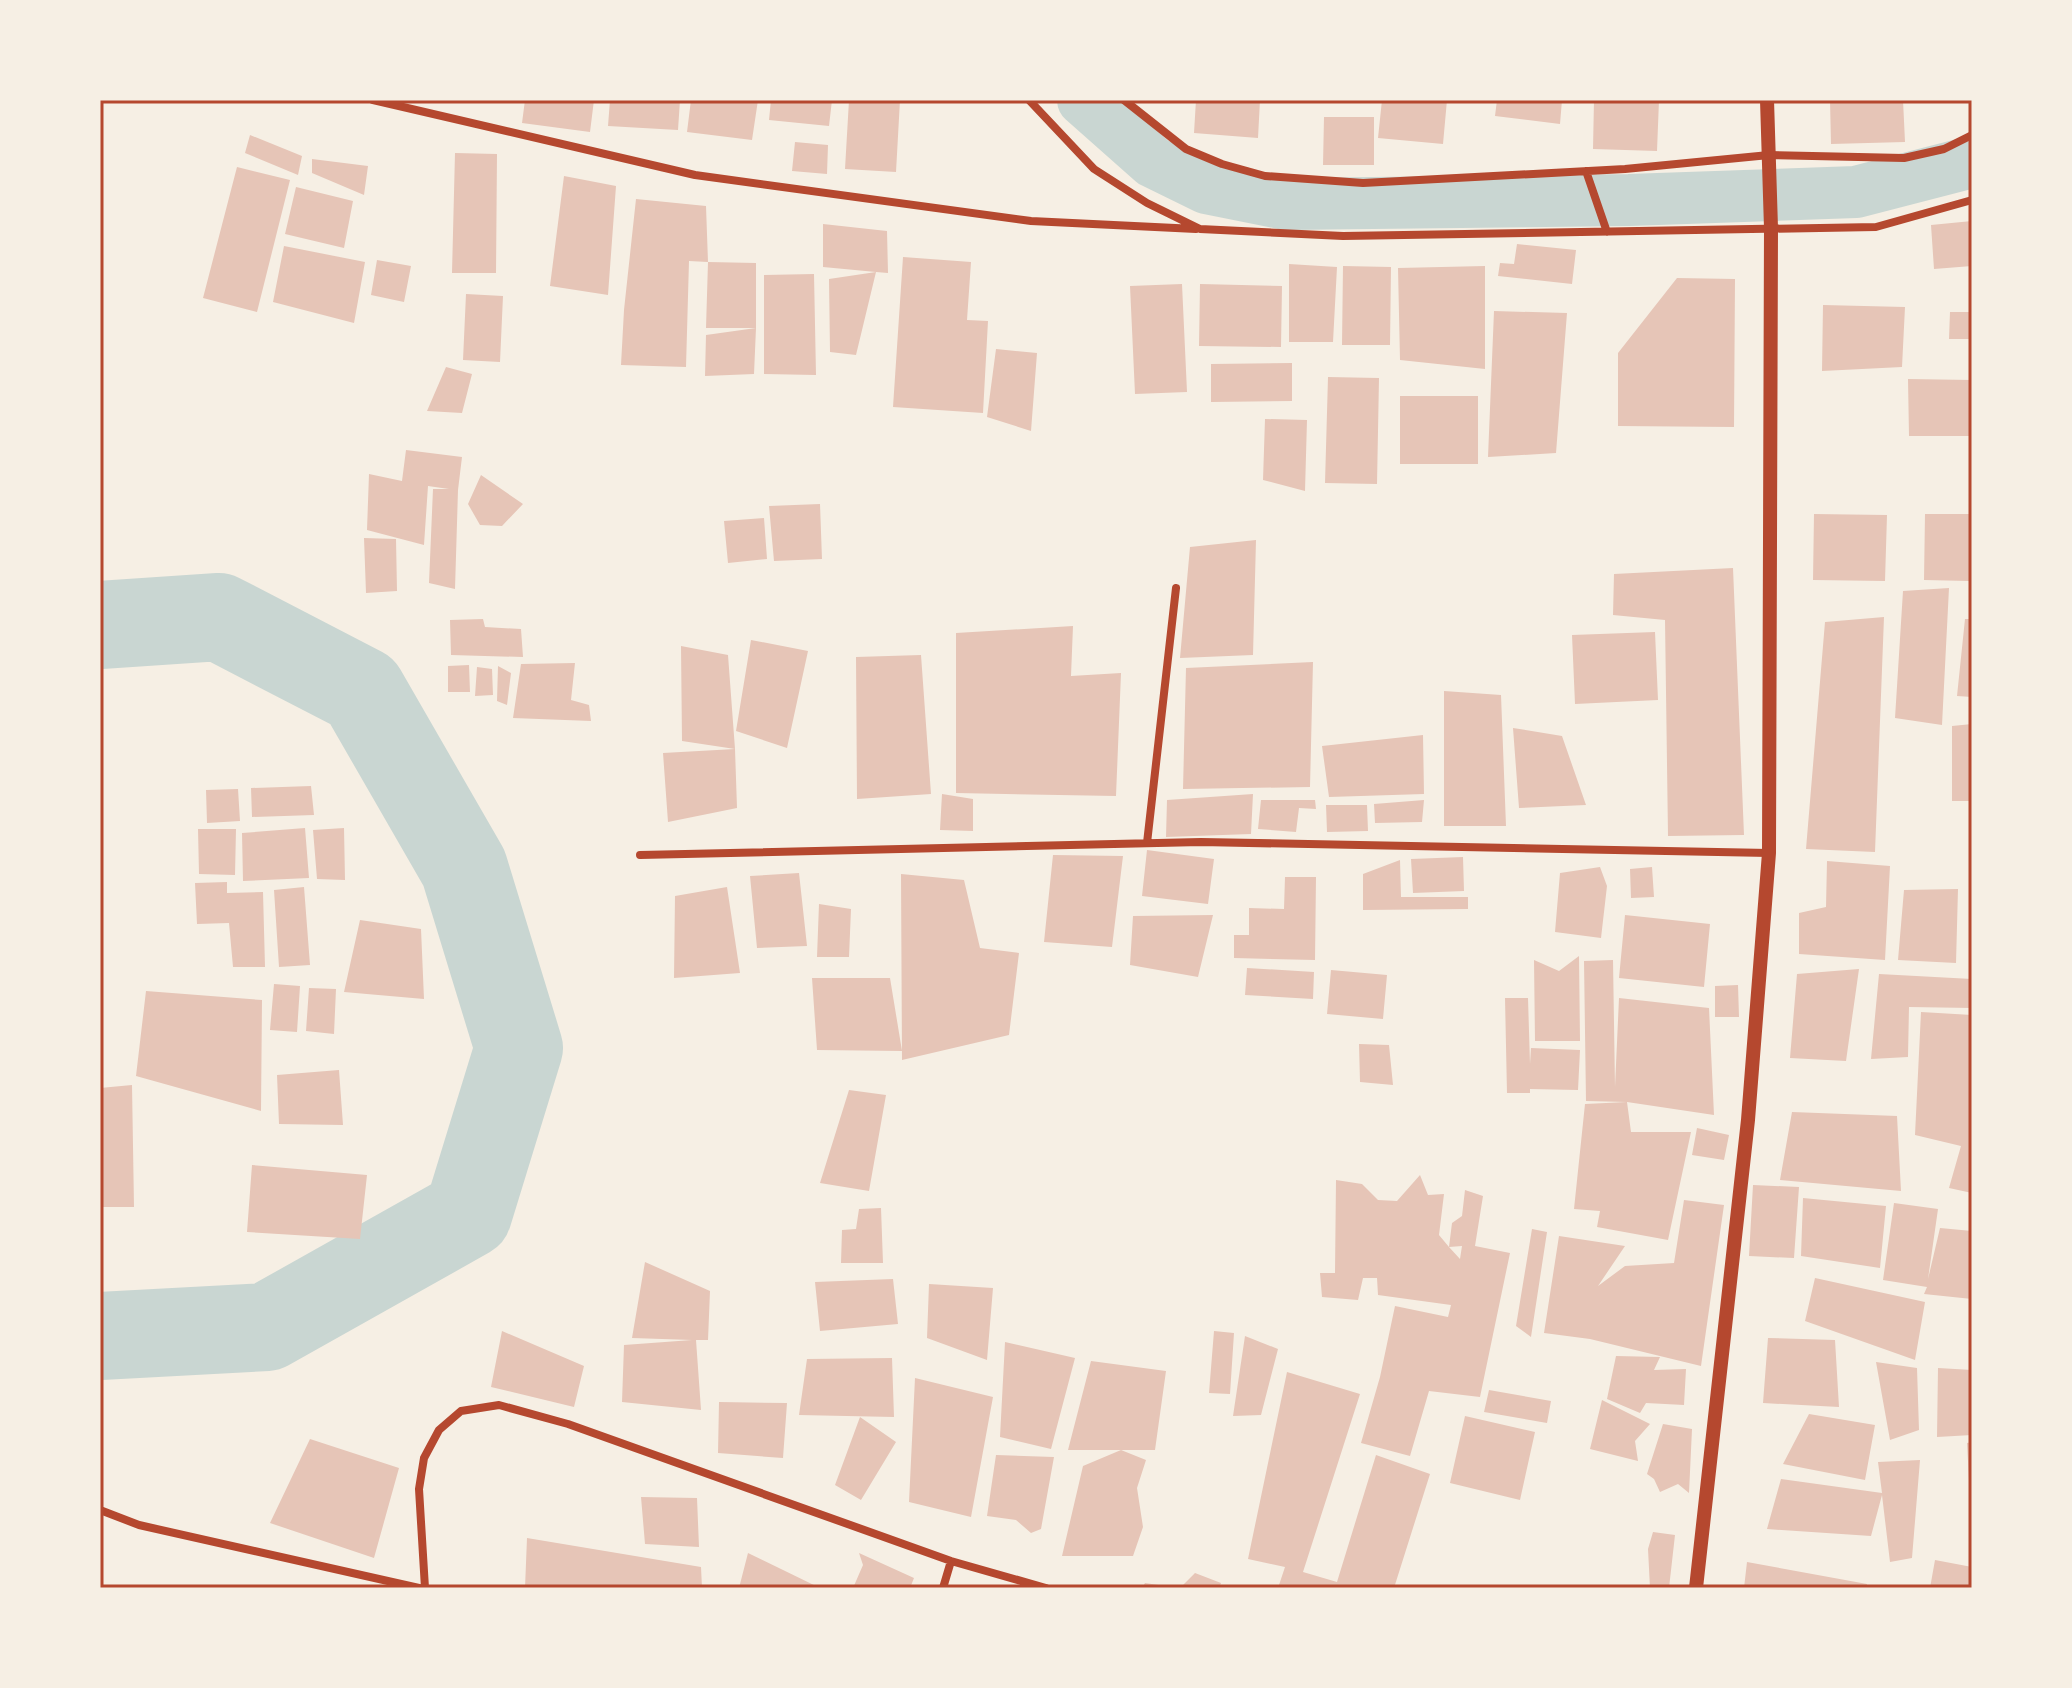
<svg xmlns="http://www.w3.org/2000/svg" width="2072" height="1688" font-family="'Playfair Display',serif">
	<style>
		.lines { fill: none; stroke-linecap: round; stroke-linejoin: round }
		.canal { stroke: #c9d6d2; stroke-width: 52 }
		.river { stroke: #c9d6d2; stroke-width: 88 }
		.building { fill: #e6c5b7 }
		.minor { stroke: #b5482f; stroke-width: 8 }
		.tertiary { stroke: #b5482f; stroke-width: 14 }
		.neatline { fill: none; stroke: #b5482f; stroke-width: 3 }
	</style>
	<rect width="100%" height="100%" fill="#f6efe4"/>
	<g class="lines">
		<path class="canal" d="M 1083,100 L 1153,162 L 1206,188 L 1286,204 L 1629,200 L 1856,192 L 1972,162"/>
		<path class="river" d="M 100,625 L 219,617 L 362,691 L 464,868 L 519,1048 L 468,1214 L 267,1327 L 100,1336"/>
	</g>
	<path class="building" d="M 525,100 L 594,100 L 590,132 L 522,123 Z
		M 610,100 L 680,100 L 678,130 L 608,126 Z
		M 691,100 L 758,100 L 752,140 L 687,132 Z
		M 771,100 L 832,100 L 829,126 L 769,120 Z
		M 849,100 L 900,100 L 896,172 L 845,169 Z
		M 1196,100 L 1260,100 L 1258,138 L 1194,133 Z
		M 1382,100 L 1447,100 L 1443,144 L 1378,138 Z
		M 1497,100 L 1562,100 L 1560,124 L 1495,116 Z
		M 1594,100 L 1659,100 L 1657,151 L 1593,149 Z
		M 1830,100 L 1903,100 L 1905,142 L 1831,144 Z
		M 1324,117 L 1374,117 L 1374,165 L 1323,165 Z
		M 250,135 L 302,156 L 298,175 L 245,153 Z
		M 795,142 L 828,145 L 827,174 L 792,171 Z
		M 455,153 L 497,154 L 496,273 L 452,273 Z
		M 312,159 L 368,166 L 364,195 L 312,173 Z
		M 237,167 L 290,180 L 257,312 L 203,298 Z
		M 564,176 L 616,186 L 608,295 L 550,286 Z
		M 296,187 L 353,201 L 344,248 L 285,234 Z
		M 636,199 L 706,206 L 708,262 L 756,263 L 756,328 L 706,328 L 708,262 L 689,261 L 686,367 L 621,365 L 624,310 Z
		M 1972,221 L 1972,266 L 1934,269 L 1931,225 Z
		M 823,224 L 887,231 L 888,273 L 876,272 L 856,355 L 830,352 L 829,279 L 876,272 L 823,267 Z
		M 1517,244 L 1576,250 L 1572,284 L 1498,276 L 1500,263 L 1514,264 Z
		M 284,246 L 365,262 L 354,323 L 273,302 Z
		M 903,257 L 971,262 L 967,320 L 988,321 L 983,413 L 893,407 Z
		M 377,260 L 411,266 L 404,302 L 371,295 Z
		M 1289,264 L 1337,267 L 1333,342 L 1289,342 Z
		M 1343,266 L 1391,267 L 1390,345 L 1342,345 Z
		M 1485,266 L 1485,369 L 1400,360 L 1398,268 Z
		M 814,274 L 816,375 L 764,374 L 764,275 Z
		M 1677,278 L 1735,279 L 1734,427 L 1618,426 L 1618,353 Z
		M 1182,284 L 1187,392 L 1135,394 L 1130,286 Z
		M 1200,284 L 1282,286 L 1281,347 L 1199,346 Z
		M 466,294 L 503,296 L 500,362 L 463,360 Z
		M 1823,305 L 1905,307 L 1902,367 L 1822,371 Z
		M 1494,311 L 1567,313 L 1556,453 L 1488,457 Z
		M 1950,312 L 1972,312 L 1972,339 L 1949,339 Z
		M 756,328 L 754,374 L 705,376 L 706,335 Z
		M 996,349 L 1037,353 L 1031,431 L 987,417 Z
		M 1292,363 L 1292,401 L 1211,402 L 1211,364 Z
		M 446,367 L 472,374 L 462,413 L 427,411 Z
		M 1328,377 L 1379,378 L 1377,484 L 1325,483 Z
		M 1908,379 L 1972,380 L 1969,436 L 1909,436 Z
		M 1400,396 L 1478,396 L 1478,464 L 1400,464 Z
		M 1265,419 L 1307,420 L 1305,491 L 1263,480 Z
		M 406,450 L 462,457 L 458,490 L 455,589 L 429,583 L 433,489 L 449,489 L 428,486 L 424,545 L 367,530 L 369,474 L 402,481 Z
		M 481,475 L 523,504 L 502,526 L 480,525 L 468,504 Z
		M 820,504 L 822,559 L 774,561 L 769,506 Z
		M 1814,514 L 1887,515 L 1885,581 L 1813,580 Z
		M 1925,514 L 1972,514 L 1969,581 L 1924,580 Z
		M 764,518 L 767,559 L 728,563 L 724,521 Z
		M 364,538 L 396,539 L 397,591 L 366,593 Z
		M 1256,540 L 1253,655 L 1180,658 L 1190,547 Z
		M 1733,568 L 1744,835 L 1668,836 L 1665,620 L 1613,615 L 1614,574 Z
		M 1949,588 L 1942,725 L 1895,718 L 1903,591 Z
		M 1884,617 L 1875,852 L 1806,849 L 1825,622 Z
		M 483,619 L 485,627 L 521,629 L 523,657 L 451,655 L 450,620 Z
		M 1965,619 L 1972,619 L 1972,697 L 1957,696 Z
		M 1073,626 L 1071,676 L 1121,673 L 1116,796 L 956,793 L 956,633 Z
		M 1655,632 L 1658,700 L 1575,704 L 1572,635 Z
		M 751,640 L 808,651 L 787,748 L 736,731 Z
		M 681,646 L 728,655 L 735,749 L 682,741 Z
		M 921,655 L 931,794 L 857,799 L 856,657 Z
		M 1313,662 L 1310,787 L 1183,789 L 1186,668 Z
		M 575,663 L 571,700 L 589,705 L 591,721 L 513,718 L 521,664 Z
		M 469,665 L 470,692 L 448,692 L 448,666 Z
		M 498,666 L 511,673 L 507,705 L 497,701 Z
		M 477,667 L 492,669 L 493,695 L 475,696 Z
		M 1444,691 L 1501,695 L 1506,826 L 1444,826 Z
		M 1972,724 L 1972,801 L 1952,801 L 1952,726 Z
		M 1513,728 L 1562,736 L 1586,805 L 1519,808 Z
		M 1423,735 L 1424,794 L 1329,797 L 1322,746 Z
		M 735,749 L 737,808 L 668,822 L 663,753 Z
		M 311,786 L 314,815 L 252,817 L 251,788 Z
		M 238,789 L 240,821 L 207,823 L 206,790 Z
		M 942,794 L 973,799 L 973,831 L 940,830 Z
		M 1253,794 L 1251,834 L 1166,837 L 1167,800 Z
		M 1261,800 L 1315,800 L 1316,809 L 1299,808 L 1296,832 L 1258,829 Z
		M 1424,800 L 1422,822 L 1375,823 L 1374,804 Z
		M 1326,805 L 1367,805 L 1368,831 L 1327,832 Z
		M 305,828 L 309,878 L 243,881 L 242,833 Z
		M 344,828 L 345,880 L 317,879 L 313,830 Z
		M 198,829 L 236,829 L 235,875 L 199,874 Z
		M 1147,850 L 1214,859 L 1208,904 L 1142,896 Z
		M 1053,855 L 1123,856 L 1112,947 L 1044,942 Z
		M 1463,857 L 1464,891 L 1413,893 L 1411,859 Z
		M 1400,860 L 1401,897 L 1468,897 L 1468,909 L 1363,910 L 1363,874 Z
		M 1827,861 L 1890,866 L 1885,960 L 1799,954 L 1799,913 L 1826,907 Z
		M 1600,867 L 1607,886 L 1601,938 L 1555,932 L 1560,873 Z
		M 1652,867 L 1654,897 L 1631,898 L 1630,869 Z
		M 799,873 L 807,946 L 757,948 L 750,876 Z
		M 901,874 L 964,880 L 980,948 L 1019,953 L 1009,1035 L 902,1060 Z
		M 1285,877 L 1316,877 L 1315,960 L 1234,958 L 1234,935 L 1249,935 L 1249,908 L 1284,909 Z
		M 227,882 L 227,893 L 263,892 L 265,967 L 233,967 L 229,923 L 197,924 L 195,883 Z
		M 304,887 L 310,965 L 279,967 L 274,890 Z
		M 727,887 L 740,973 L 674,978 L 675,896 Z
		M 1958,889 L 1956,963 L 1898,960 L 1904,890 Z
		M 819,904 L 851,909 L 849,957 L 817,957 Z
		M 1213,915 L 1198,977 L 1130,965 L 1133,916 Z
		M 1625,915 L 1710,924 L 1704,987 L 1619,978 Z
		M 360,920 L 421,929 L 424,999 L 344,992 Z
		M 1579,956 L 1580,1041 L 1535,1041 L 1534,960 L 1559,971 Z
		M 1613,960 L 1615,1087 L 1619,998 L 1709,1008 L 1714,1115 L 1627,1102 L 1631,1132 L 1691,1132 L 1668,1240 L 1597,1227 L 1600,1211 L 1574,1209 L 1585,1104 L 1627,1102 L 1586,1101 L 1584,961 Z
		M 1247,968 L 1314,972 L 1313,999 L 1245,995 Z
		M 1859,969 L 1846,1061 L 1790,1058 L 1797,974 Z
		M 1331,970 L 1387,975 L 1383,1019 L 1327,1014 Z
		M 1879,974 L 1972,979 L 1972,1008 L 1909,1007 L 1908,1057 L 1871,1059 Z
		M 812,978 L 890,978 L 902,1051 L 817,1050 Z
		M 274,984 L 300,986 L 297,1032 L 270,1030 Z
		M 1738,985 L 1739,1017 L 1715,1017 L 1715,986 Z
		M 309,988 L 336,989 L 334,1034 L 306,1031 Z
		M 146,991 L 262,1000 L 261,1111 L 136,1076 Z
		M 1505,998 L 1528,998 L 1530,1064 L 1531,1048 L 1580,1050 L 1578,1090 L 1530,1089 L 1530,1093 L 1507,1093 Z
		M 1921,1012 L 1972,1015 L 1972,1193 L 1949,1188 L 1961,1146 L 1915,1135 Z
		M 1359,1044 L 1389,1045 L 1393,1085 L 1360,1082 Z
		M 339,1070 L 343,1125 L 279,1124 L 277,1075 Z
		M 132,1085 L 134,1207 L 100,1207 L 100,1088 Z
		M 849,1090 L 886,1095 L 869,1191 L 820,1183 Z
		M 1792,1112 L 1897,1116 L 1901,1191 L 1780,1180 Z
		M 1697,1128 L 1729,1135 L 1724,1160 L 1692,1155 Z
		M 252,1165 L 367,1175 L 360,1239 L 247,1232 Z
		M 1420,1175 L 1428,1195 L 1444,1194 L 1439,1235 L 1449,1247 L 1460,1259 L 1462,1246 L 1449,1247 L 1452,1223 L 1462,1216 L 1465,1190 L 1483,1196 L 1475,1246 L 1510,1253 L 1480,1397 L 1429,1391 L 1410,1456 L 1361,1443 L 1380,1377 L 1395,1306 L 1448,1317 L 1451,1305 L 1378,1295 L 1377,1278 L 1363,1278 L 1358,1300 L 1322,1297 L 1320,1273 L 1335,1273 L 1336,1180 L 1362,1184 L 1378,1200 L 1397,1201 Z
		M 1753,1185 L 1799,1187 L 1794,1258 L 1749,1256 Z
		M 1803,1198 L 1886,1206 L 1880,1268 L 1801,1256 Z
		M 1684,1200 L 1724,1205 L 1701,1366 L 1590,1339 L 1544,1333 L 1559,1236 L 1625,1246 L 1598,1286 L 1625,1266 L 1674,1263 Z
		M 1894,1203 L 1938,1209 L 1928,1279 L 1940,1228 L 1972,1231 L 1972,1299 L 1924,1294 L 1927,1287 L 1883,1280 Z
		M 881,1208 L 883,1263 L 841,1263 L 842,1230 L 856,1229 L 859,1209 Z
		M 1532,1229 L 1547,1232 L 1531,1337 L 1516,1326 Z
		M 645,1262 L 710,1291 L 708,1340 L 696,1340 L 701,1410 L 622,1402 L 624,1345 L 692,1340 L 632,1338 Z
		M 1815,1278 L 1925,1302 L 1915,1360 L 1805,1321 Z
		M 893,1279 L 898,1324 L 820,1331 L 815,1282 Z
		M 929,1284 L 993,1288 L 987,1360 L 927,1338 Z
		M 502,1331 L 584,1366 L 574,1407 L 491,1387 Z
		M 1214,1331 L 1234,1333 L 1230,1394 L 1209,1393 Z
		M 1245,1336 L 1278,1349 L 1261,1415 L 1233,1416 Z
		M 1768,1338 L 1835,1340 L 1839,1407 L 1763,1403 Z
		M 1005,1342 L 1075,1358 L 1051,1449 L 1000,1437 Z
		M 1616,1356 L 1660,1357 L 1654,1370 L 1686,1369 L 1684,1405 L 1646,1403 L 1640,1413 L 1607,1399 Z
		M 892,1358 L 894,1417 L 799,1415 L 807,1359 Z
		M 1091,1361 L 1166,1371 L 1155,1450 L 1068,1450 Z
		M 1876,1362 L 1917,1368 L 1919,1430 L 1890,1440 Z
		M 1938,1368 L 1972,1370 L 1972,1435 L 1937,1437 Z
		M 1287,1372 L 1360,1394 L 1303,1572 L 1337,1582 L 1376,1455 L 1430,1474 L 1394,1588 L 1278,1588 L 1285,1567 L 1248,1559 Z
		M 915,1378 L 993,1397 L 971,1517 L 909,1502 Z
		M 1489,1390 L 1551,1401 L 1547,1423 L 1484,1412 Z
		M 1602,1400 L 1650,1424 L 1635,1441 L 1638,1461 L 1590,1449 Z
		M 719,1402 L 787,1403 L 783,1458 L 718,1453 Z
		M 1809,1414 L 1875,1425 L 1865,1480 L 1783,1464 Z
		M 1465,1416 L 1535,1432 L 1520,1500 L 1450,1483 Z
		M 860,1417 L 896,1442 L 861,1500 L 835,1485 Z
		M 1663,1424 L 1692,1429 L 1689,1493 L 1678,1484 L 1660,1492 L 1654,1479 L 1647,1474 Z
		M 310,1439 L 399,1468 L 374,1558 L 270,1523 Z
		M 1972,1442 L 1972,1499 L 1970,1499 L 1967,1443 Z
		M 1121,1450 L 1146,1460 L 1137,1488 L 1143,1527 L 1133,1556 L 1062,1556 L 1083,1466 Z
		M 996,1455 L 1054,1457 L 1041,1529 L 1031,1533 L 1016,1520 L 987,1516 Z
		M 1920,1460 L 1912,1558 L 1890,1562 L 1882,1495 L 1871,1536 L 1767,1529 L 1781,1479 L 1882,1493 L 1878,1462 Z
		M 641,1497 L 697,1498 L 699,1547 L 645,1544 Z
		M 1653,1532 L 1675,1535 L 1669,1588 L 1650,1588 L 1648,1549 Z
		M 527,1538 L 701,1567 L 702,1588 L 525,1588 Z
		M 748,1553 L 820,1588 L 739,1588 Z
		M 859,1553 L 914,1578 L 910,1588 L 853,1588 L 863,1565 Z
		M 1935,1560 L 1972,1567 L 1972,1588 L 1930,1588 Z
		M 1747,1562 L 1867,1584 L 1866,1588 L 1744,1588 Z
		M 1195,1573 L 1221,1583 L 1219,1588 L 1180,1588 Z
		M 1145,1583 L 1165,1586 L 1165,1588 L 1142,1588 Z"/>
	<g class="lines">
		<path class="minor" d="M 373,100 L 695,175 L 1031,221 L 1196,229
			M 1029,100 L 1094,169 L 1147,203 L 1200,229 L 1343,236 L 1876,227 L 1972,200
			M 1124,100 L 1186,149 L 1222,164 L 1265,176 L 1363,183 L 1625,169 L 1769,155 L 1904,158 L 1944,149 L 1972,135
			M 1586,171 L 1607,232
			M 1147,843 L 1176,588
			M 640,855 L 1201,842 L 1769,853
			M 100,1510 L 139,1525 L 419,1588
			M 425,1588 L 419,1489 L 424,1458 L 439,1430 L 461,1411 L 499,1405 L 568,1424 L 951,1561 L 1046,1588
			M 943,1588 L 951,1561"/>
		<path class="tertiary" d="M 1696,1588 L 1748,1120 L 1769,853 L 1771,228 L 1767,100"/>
	</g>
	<rect width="2072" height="1688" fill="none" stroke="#f6efe4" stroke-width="204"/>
	<rect x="102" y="102" width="1868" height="1484" class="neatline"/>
</svg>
